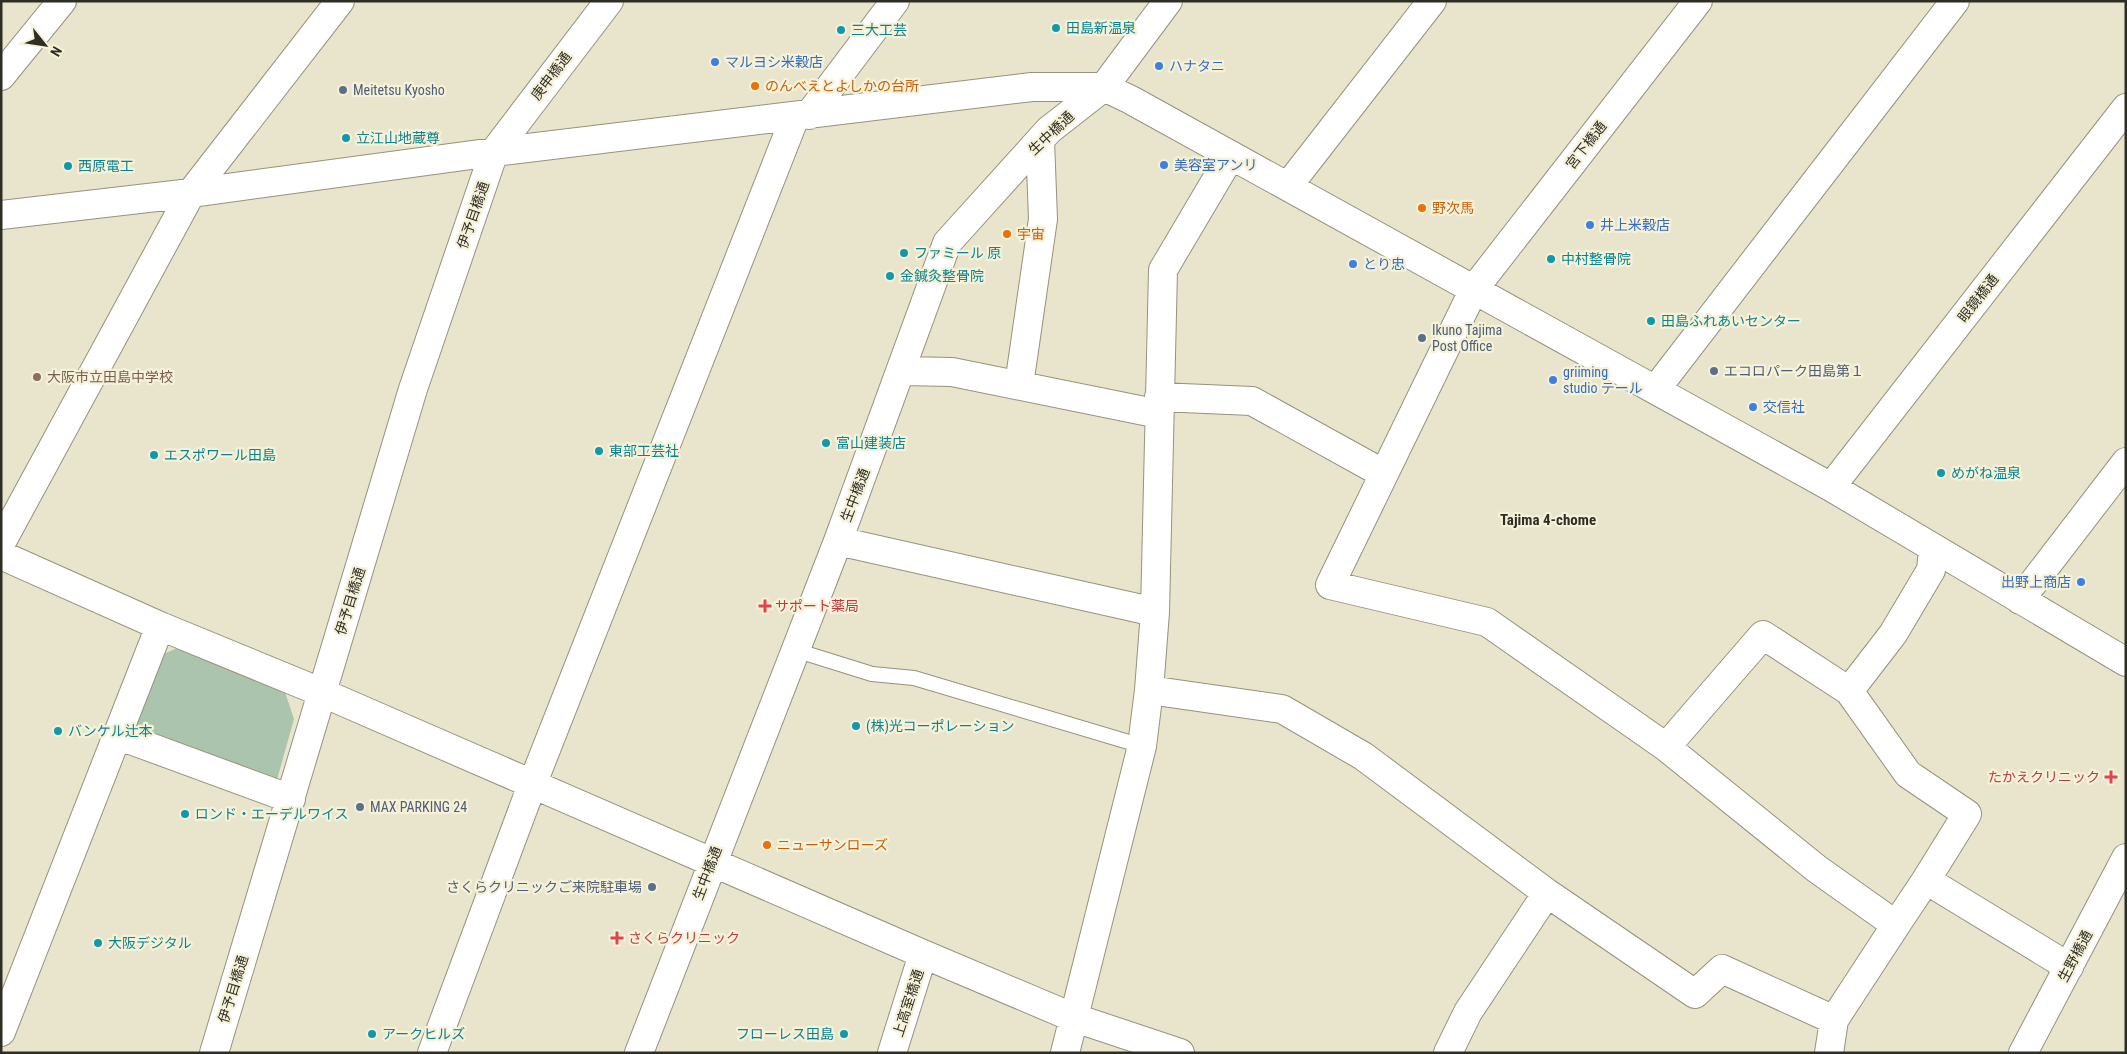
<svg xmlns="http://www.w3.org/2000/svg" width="2127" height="1054" font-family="'Roboto Condensed','Noto Sans JP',sans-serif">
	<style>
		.green { fill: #abc4ae }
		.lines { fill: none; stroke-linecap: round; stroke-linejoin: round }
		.service-casing { stroke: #96927c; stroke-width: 16 }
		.minor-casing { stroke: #96927c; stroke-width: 30 }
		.tertiary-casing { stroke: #96927c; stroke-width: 30 }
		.service { stroke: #fff; stroke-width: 14 }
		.minor { stroke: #fff; stroke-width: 28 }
		.tertiary { stroke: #fff; stroke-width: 28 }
		.culture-dot { fill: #0f9aa8; stroke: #f6f2d9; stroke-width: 2 }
		.shop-dot { fill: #3f7fe0; stroke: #f6f2d9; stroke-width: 2 }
		.food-dot { fill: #e8710a; stroke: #f6f2d9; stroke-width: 2 }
		.service-dot { fill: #5c6f8a; stroke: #f6f2d9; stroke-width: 2 }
		.education-dot { fill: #8d6e63; stroke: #f6f2d9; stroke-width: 2 }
		.health-dot { fill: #e0444e; stroke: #f6f2d9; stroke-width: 2 }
		.labels { text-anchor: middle; stroke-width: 4.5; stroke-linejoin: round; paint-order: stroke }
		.culture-label { font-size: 14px; fill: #0d838f; stroke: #f6f2d9; text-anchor: start }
		.shop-label { font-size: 14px; fill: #366cbe; stroke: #f6f2d9; text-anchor: start }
		.street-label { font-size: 14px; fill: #2f2e25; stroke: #f6f2d9 }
		.food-label { font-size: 14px; fill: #c56008; stroke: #f6f2d9; text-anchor: start }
		.service-label { font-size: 14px; fill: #4e5e75; stroke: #f6f2d9; text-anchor: start }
		.education-label { font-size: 14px; fill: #785e54; stroke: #f6f2d9; text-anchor: start }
		.health-label { font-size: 14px; fill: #be3a42; stroke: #f6f2d9; text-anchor: start }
		.neighbourhood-label { font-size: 15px; font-weight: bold; fill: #2f2e25; stroke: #f6f2d9 }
	</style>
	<rect width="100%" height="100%" fill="#e9e5cc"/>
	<path class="green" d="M 182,646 L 285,692 L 294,719 L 276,783 L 139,735 L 134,723 L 161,655 Z"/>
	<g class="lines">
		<defs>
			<path id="service" d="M 795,650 L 872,674 L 914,678 L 1142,746"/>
			<path id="minor" d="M 1698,1 L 1474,289 L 1330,585 L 1487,622 L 1666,747 L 1817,869 L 1896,925 L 1926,880 L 2069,967
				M 1,76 L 62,1
				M 809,115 L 895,1
				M 1288,186 L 1432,1
				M 1,215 L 191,193 L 494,152 L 1032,87 L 1104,87 L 1131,100 L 1831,487 L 2126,662
				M 902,371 L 952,372 L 1159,414
				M 1019,385 L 1043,219 L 1040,140
				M 1656,389 L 1955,1
				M 1159,397 L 1252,401 L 1384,474
				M 1831,487 L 2126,108
				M 838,541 L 1155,612
				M 1,543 L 191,193 L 340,1
				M 1,555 L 160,626 L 323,693 L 923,954 L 1072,1017 L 1180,1053
				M 2020,600 L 2126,462
				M 1149,690 L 1282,709 L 1363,756 L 1547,893 L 1468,1012 L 1448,1053
				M 1849,691 L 1893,634 L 1931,570 L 1933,549
				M 117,735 L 291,799
				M 1666,747 L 1763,635 L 1849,691 L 1908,774 L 1967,814 L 1926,880
				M 1547,893 L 1695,994 L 1722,969 L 1834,1020
				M 1,1032 L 160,626
				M 214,1053 L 413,389 L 494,152 L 609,1
				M 432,1053 L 532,785 L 795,117
				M 639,1053 L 838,541 L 947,243 L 1049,130 L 1104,87 L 1168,1
				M 892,1053 L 923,954
				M 1065,1053 L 1142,746 L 1149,690 L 1155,612 L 1163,270 L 1231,155
				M 1829,1053 L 1834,1020 L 1896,925"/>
			<path id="tertiary" d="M 2023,1053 L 2126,858"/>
		</defs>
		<use href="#service" class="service-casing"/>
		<use href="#minor" class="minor-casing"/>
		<use href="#tertiary" class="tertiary-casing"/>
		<use href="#service" class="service"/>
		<use href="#minor" class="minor"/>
		<use href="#tertiary" class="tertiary"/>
	</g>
	<g class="culture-dot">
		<circle cx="1056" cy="28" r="5"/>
		<circle cx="841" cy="30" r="5"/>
		<circle cx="346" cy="138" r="5"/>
		<circle cx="68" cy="166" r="5"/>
		<circle cx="904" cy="253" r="5"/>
		<circle cx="1551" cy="259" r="5"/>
		<circle cx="890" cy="276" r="5"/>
		<circle cx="1651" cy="321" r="5"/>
		<circle cx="826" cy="443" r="5"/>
		<circle cx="599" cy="451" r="5"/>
		<circle cx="154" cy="455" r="5"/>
		<circle cx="1941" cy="473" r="5"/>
		<circle cx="856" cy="726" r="5"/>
		<circle cx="58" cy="731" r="5"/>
		<circle cx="185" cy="814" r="5"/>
		<circle cx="98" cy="943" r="5"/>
		<circle cx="372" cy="1034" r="5"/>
		<circle cx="844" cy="1034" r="5"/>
	</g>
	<g class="shop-dot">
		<circle cx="715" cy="62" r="5"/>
		<circle cx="1159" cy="66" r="5"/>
		<circle cx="1164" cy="165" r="5"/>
		<circle cx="1590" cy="225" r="5"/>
		<circle cx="1353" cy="264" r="5"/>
		<circle cx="1553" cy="380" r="5"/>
		<circle cx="1753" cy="407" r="5"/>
		<circle cx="2081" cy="582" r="5"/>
	</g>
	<g class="food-dot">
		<circle cx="755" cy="86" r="5"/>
		<circle cx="1422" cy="208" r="5"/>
		<circle cx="1007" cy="234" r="5"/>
		<circle cx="767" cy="845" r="5"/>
	</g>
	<g class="service-dot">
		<circle cx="343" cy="90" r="5"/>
		<circle cx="1422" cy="338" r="5"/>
		<circle cx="1714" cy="371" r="5"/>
		<circle cx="360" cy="807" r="5"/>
		<circle cx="652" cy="887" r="5"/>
	</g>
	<circle class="education-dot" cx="37" cy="377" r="5"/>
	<g class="health-dot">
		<path d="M762.5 598.5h5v5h5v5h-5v5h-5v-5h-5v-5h5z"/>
		<path d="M2108.5 769.5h5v5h5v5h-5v5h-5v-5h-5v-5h5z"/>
		<path d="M614.5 930.5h5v5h5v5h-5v5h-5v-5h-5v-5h5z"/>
	</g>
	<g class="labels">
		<g class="culture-label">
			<text x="1066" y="33">田島新温泉</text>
			<text x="851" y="35">三大工芸</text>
			<text x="356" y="143">立江山地蔵尊</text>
			<text x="78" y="171">西原電工</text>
			<text x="914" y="258">ファミール 原</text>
			<text x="1561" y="264">中村整骨院</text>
			<text x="900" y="281">金鍼灸整骨院</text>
			<text x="1661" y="326">田島ふれあいセンター</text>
			<text x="836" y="448">富山建装店</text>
			<text x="609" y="456">東部工芸社</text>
			<text x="164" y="460">エスポワール田島</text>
			<text x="1951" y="478">めがね温泉</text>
			<text x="866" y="731">(株)光コーポレーション</text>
			<text x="68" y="736">バンケル辻本</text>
			<text x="195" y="819">ロンド・エーデルワイス</text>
			<text x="108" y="948">大阪デジタル</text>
			<text x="382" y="1039">アークヒルズ</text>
			<text x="834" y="1039" text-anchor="end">フローレス田島</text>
		</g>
		<g class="shop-label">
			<text x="725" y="67">マルヨシ米穀店</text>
			<text x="1169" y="71">ハナタニ</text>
			<text x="1174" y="170">美容室アンリ</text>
			<text x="1600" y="230">井上米穀店</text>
			<text x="1363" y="269">とり忠</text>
			<text x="1563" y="377">griiming<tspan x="1563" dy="16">studio テール</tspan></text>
			<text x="1763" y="412">交信社</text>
			<text x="2071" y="587" text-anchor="end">出野上商店</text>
		</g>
		<g class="street-label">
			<text transform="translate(551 76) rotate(-53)" y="5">庚申橋通</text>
			<text transform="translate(1051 133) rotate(-43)" y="5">生中橋通</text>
			<text transform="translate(1586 145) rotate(-52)" y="5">宮下橋通</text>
			<text transform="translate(473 215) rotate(-71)" y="5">伊予目橋通</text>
			<text transform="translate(1978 298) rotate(-52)" y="5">眼鏡橋通</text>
			<text transform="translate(855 495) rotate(-69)" y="5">生中橋通</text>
			<text transform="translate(350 601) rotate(-73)" y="5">伊予目橋通</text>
			<text transform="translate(707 873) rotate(-69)" y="5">生中橋通</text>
			<text transform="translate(2075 956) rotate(-62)" y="5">生野橋通</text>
			<text transform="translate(233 989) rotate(-73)" y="5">伊予目橋通</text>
			<text transform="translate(908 1003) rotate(-72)" y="5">上高室橋通</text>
		</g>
		<g class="food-label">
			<text x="765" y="91">のんべえとよしかの台所</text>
			<text x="1432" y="213">野次馬</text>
			<text x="1017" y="239">宇宙</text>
			<text x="777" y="850">ニューサンローズ</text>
		</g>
		<g class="service-label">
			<text x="353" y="95">Meitetsu Kyosho</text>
			<text x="1432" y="335">Ikuno Tajima<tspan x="1432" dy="16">Post Office</tspan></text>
			<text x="1724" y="376">エコロパーク田島第１</text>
			<text x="370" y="812">MAX PARKING 24</text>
			<text x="642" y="892" text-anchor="end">さくらクリニックご来院駐車場</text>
		</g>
		<g class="education-label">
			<text x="47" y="382">大阪市立田島中学校</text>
		</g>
		<g class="health-label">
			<text x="775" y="611">サポート薬局</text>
			<text x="2100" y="782" text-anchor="end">たかえクリニック</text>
			<text x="628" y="943">さくらクリニック</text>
		</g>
		<g class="neighbourhood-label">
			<text x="1548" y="525">Tajima 4-chome</text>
		</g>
	</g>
	<rect width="2127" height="1054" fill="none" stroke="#2f2e25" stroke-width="5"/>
	<g transform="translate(45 45) rotate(120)" stroke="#f6f2d9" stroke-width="4" paint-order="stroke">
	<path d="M0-4L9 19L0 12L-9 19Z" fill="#2f2e25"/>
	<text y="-8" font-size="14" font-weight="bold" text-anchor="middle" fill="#2f2e25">N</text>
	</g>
</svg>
